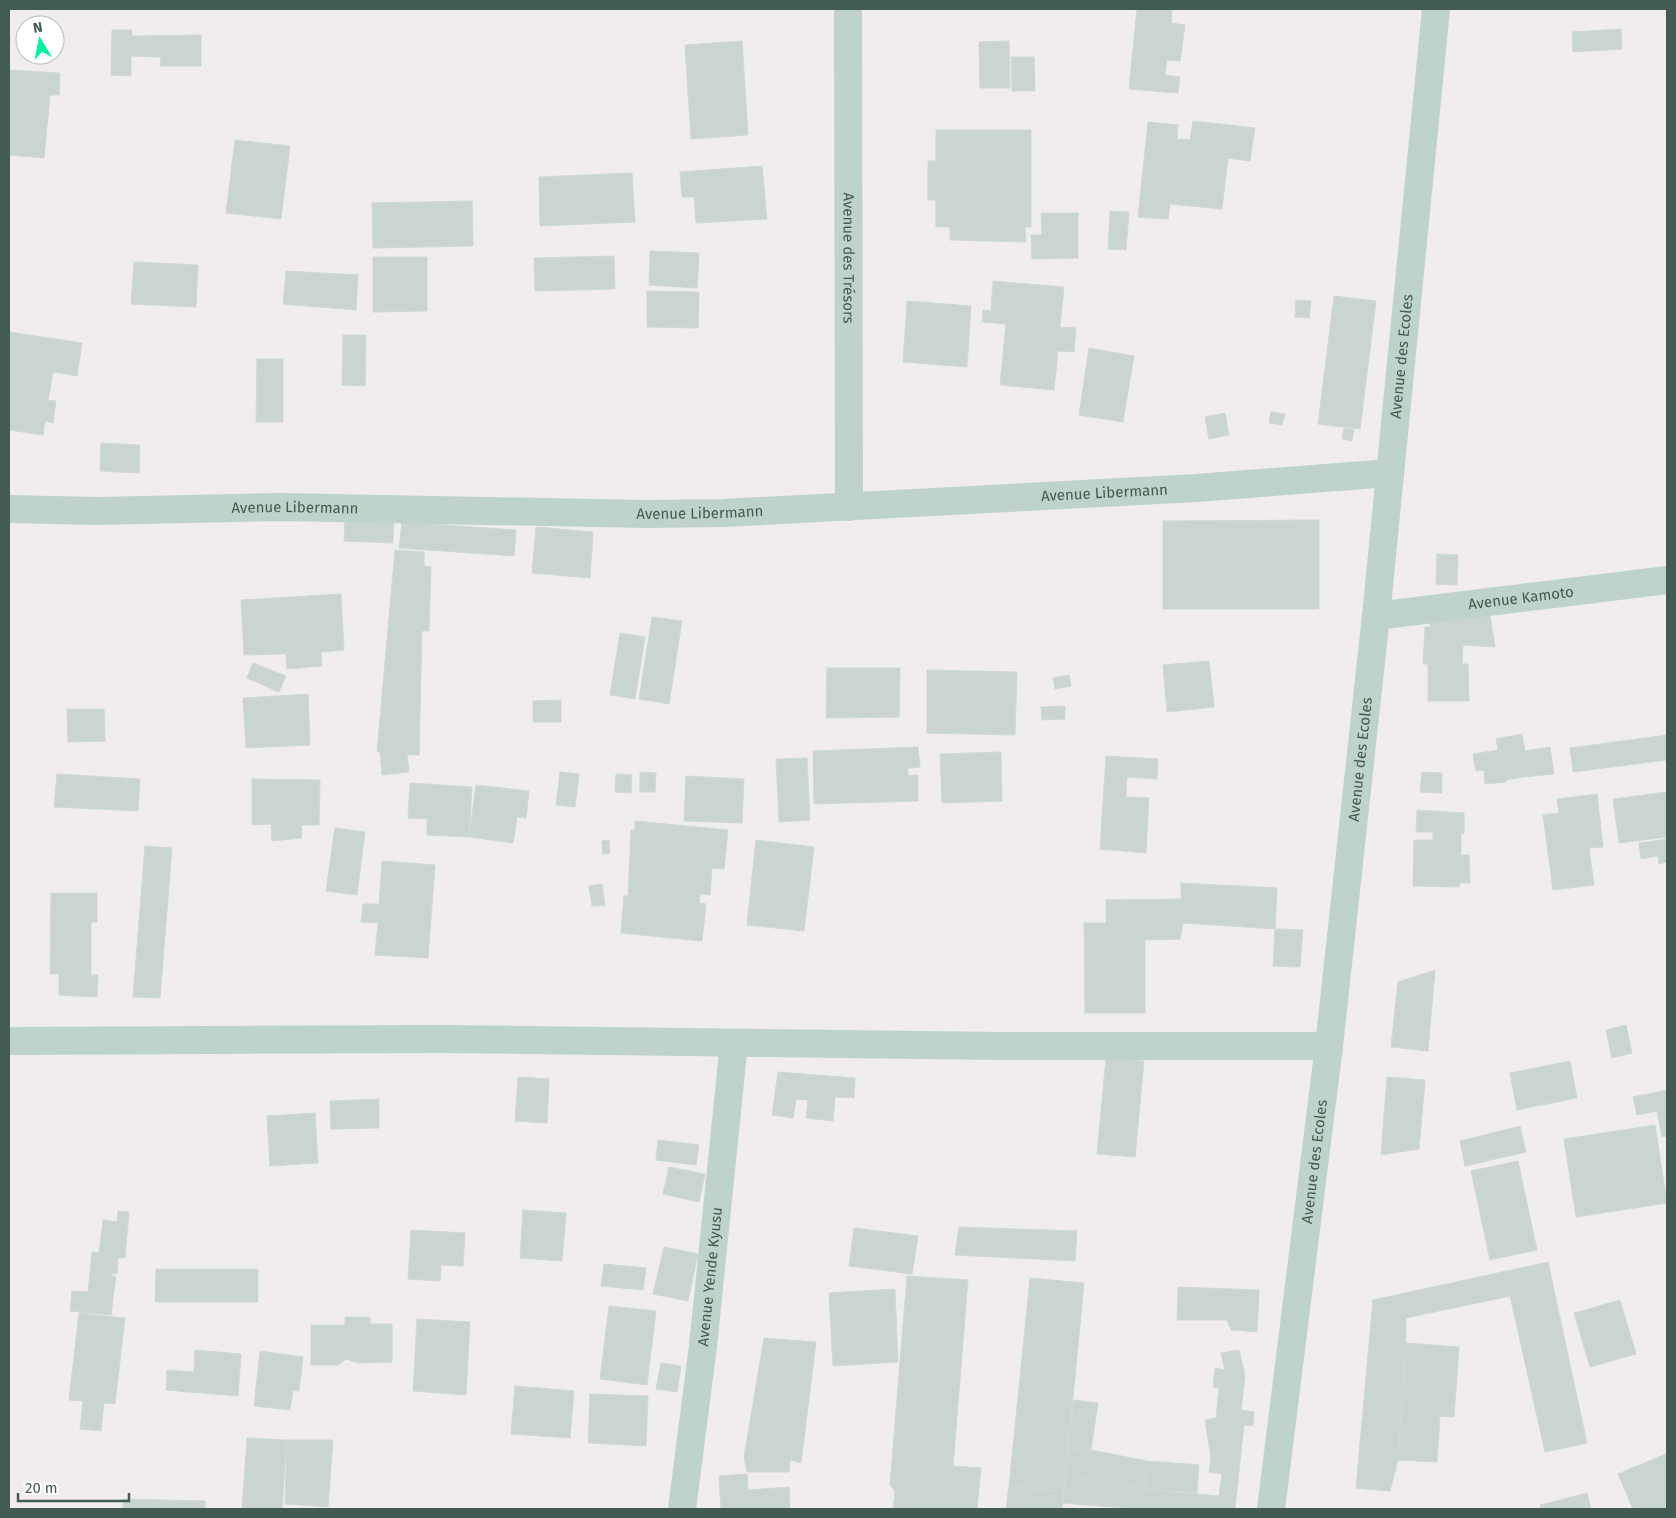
<svg xmlns="http://www.w3.org/2000/svg" width="1676" height="1518" font-family="'Fira Sans',sans-serif">
	<style>
		.building { fill: #cad5d3; stroke: #cfd9d7 }
		.lines { fill: none; stroke-linecap: round; stroke-linejoin: round }
		.minor { stroke: #bed4ca; stroke-width: 28 }
		.labels { text-anchor: middle; stroke-width: 4.5; stroke-linejoin: round; paint-order: stroke }
		.street-label { font-size: 15px; fill: #435c51; stroke: #fff }
	</style>
	<rect width="100%" height="100%" fill="#f0ecef"/>
	<path class="building" d="M 1137,9 L 1172,9 L 1171,23 L 1185,25 L 1180,61 L 1167,60 L 1165,75 L 1180,77 L 1178,93 L 1129,89 Z
		M 1621,29 L 1622,49 L 1573,52 L 1572,32 Z
		M 112,30 L 132,30 L 132,36 L 201,35 L 201,66 L 160,66 L 161,57 L 131,56 L 131,76 L 111,75 Z
		M 742,41 L 748,135 L 691,139 L 685,45 Z
		M 1009,41 L 1010,88 L 980,88 L 979,42 Z
		M 1011,57 L 1034,57 L 1035,91 L 1012,91 Z
		M 9,70 L 60,73 L 59,95 L 50,95 L 44,158 L 9,155 Z
		M 1193,121 L 1255,128 L 1250,161 L 1228,158 L 1222,209 L 1170,204 L 1168,219 L 1138,217 L 1148,122 L 1178,125 L 1177,139 L 1190,140 Z
		M 936,130 L 1031,130 L 1031,227 L 1025,227 L 1026,242 L 950,240 L 950,227 L 936,227 L 936,200 L 928,200 L 928,161 L 936,161 Z
		M 235,140 L 290,146 L 281,219 L 226,213 Z
		M 762,166 L 767,219 L 696,223 L 694,197 L 682,197 L 680,172 Z
		M 632,173 L 635,222 L 540,226 L 539,177 Z
		M 472,201 L 473,246 L 373,248 L 372,203 Z
		M 1110,211 L 1129,212 L 1126,250 L 1108,249 Z
		M 1041,213 L 1078,213 L 1078,258 L 1032,259 L 1031,235 L 1042,235 Z
		M 650,251 L 699,253 L 697,288 L 649,285 Z
		M 614,256 L 615,289 L 535,291 L 534,258 Z
		M 373,257 L 427,257 L 427,311 L 373,312 Z
		M 134,262 L 198,265 L 196,307 L 131,304 Z
		M 286,271 L 358,275 L 356,310 L 283,304 Z
		M 993,281 L 1064,287 L 1060,327 L 1076,328 L 1074,352 L 1058,351 L 1054,390 L 1000,385 L 1006,324 L 982,322 L 983,310 L 991,311 Z
		M 647,291 L 699,292 L 698,328 L 647,327 Z
		M 1334,296 L 1376,301 L 1360,429 L 1318,424 Z
		M 1296,300 L 1311,301 L 1309,318 L 1295,317 Z
		M 907,301 L 971,306 L 967,367 L 903,362 Z
		M 9,332 L 82,343 L 77,376 L 53,372 L 48,400 L 56,401 L 53,423 L 45,421 L 43,435 L 9,430 Z
		M 343,335 L 366,335 L 365,386 L 342,385 Z
		M 1089,348 L 1134,356 L 1123,422 L 1079,415 Z
		M 257,359 L 283,359 L 283,422 L 256,422 Z
		M 1271,412 L 1285,414 L 1282,425 L 1269,423 Z
		M 1225,413 L 1229,435 L 1209,439 L 1205,417 Z
		M 1344,428 L 1354,430 L 1352,441 L 1342,439 Z
		M 101,443 L 140,445 L 139,473 L 100,471 Z
		M 345,517 L 394,518 L 393,543 L 344,541 Z
		M 1319,520 L 1319,609 L 1163,609 L 1163,521 Z
		M 402,522 L 516,530 L 514,556 L 399,548 Z
		M 536,527 L 593,532 L 590,578 L 532,573 Z
		M 395,550 L 424,552 L 424,566 L 431,567 L 429,631 L 422,631 L 419,755 L 407,755 L 409,772 L 382,775 L 380,752 L 377,752 Z
		M 1437,554 L 1458,555 L 1457,585 L 1436,584 Z
		M 341,594 L 344,650 L 321,652 L 322,666 L 287,669 L 286,654 L 244,655 L 241,600 Z
		M 1490,616 L 1495,647 L 1463,645 L 1462,664 L 1468,664 L 1469,701 L 1428,701 L 1428,664 L 1423,664 L 1425,627 L 1430,627 L 1430,622 Z
		M 652,617 L 682,621 L 669,704 L 639,699 Z
		M 620,633 L 645,637 L 635,699 L 610,695 Z
		M 1209,661 L 1214,707 L 1167,712 L 1163,665 Z
		M 253,663 L 286,676 L 279,692 L 247,678 Z
		M 827,668 L 900,668 L 899,717 L 826,718 Z
		M 927,670 L 1017,672 L 1015,735 L 927,733 Z
		M 1069,675 L 1071,686 L 1055,689 L 1053,678 Z
		M 308,694 L 310,745 L 246,748 L 243,698 Z
		M 561,700 L 561,722 L 533,722 L 533,701 Z
		M 1065,706 L 1065,719 L 1042,720 L 1041,707 Z
		M 67,709 L 104,709 L 105,741 L 68,742 Z
		M 1522,734 L 1525,751 L 1550,747 L 1554,774 L 1523,777 L 1506,780 L 1506,782 L 1485,784 L 1484,770 L 1476,771 L 1473,754 L 1498,750 L 1496,739 Z
		M 1667,735 L 1667,760 L 1573,772 L 1570,748 Z
		M 918,747 L 920,767 L 908,768 L 908,776 L 918,775 L 918,801 L 814,804 L 813,751 Z
		M 1001,752 L 1002,801 L 942,803 L 940,754 Z
		M 1106,756 L 1158,759 L 1157,779 L 1127,777 L 1126,797 L 1149,798 L 1146,853 L 1100,849 Z
		M 807,758 L 810,820 L 779,822 L 776,759 Z
		M 560,772 L 579,774 L 575,807 L 556,805 Z
		M 640,772 L 656,773 L 655,792 L 640,792 Z
		M 1422,772 L 1442,773 L 1442,793 L 1420,792 Z
		M 57,774 L 140,779 L 138,811 L 54,807 Z
		M 616,774 L 632,775 L 631,793 L 615,792 Z
		M 686,776 L 744,779 L 742,823 L 684,821 Z
		M 252,779 L 320,780 L 319,825 L 301,825 L 302,838 L 272,841 L 271,824 L 252,825 Z
		M 410,783 L 472,787 L 469,837 L 427,835 L 427,819 L 408,818 Z
		M 476,785 L 529,791 L 526,818 L 517,817 L 513,843 L 469,837 Z
		M 1667,792 L 1667,837 L 1619,843 L 1613,799 Z
		M 1597,794 L 1603,847 L 1589,848 L 1594,885 L 1553,890 L 1543,815 L 1559,813 L 1557,799 Z
		M 1417,810 L 1464,813 L 1464,834 L 1461,833 L 1461,855 L 1469,855 L 1470,883 L 1460,883 L 1459,887 L 1413,886 L 1414,840 L 1433,840 L 1433,832 L 1416,832 Z
		M 635,821 L 728,830 L 724,869 L 712,868 L 710,895 L 700,894 L 699,903 L 706,904 L 702,941 L 621,933 L 624,896 L 628,896 L 631,830 L 635,830 Z
		M 335,828 L 365,832 L 357,895 L 326,891 Z
		M 1667,839 L 1667,862 L 1659,864 L 1658,856 L 1641,859 L 1639,843 Z
		M 609,840 L 610,853 L 603,854 L 602,841 Z
		M 756,840 L 814,847 L 804,931 L 747,925 Z
		M 145,846 L 172,848 L 160,998 L 133,997 Z
		M 382,861 L 435,865 L 428,958 L 375,955 L 378,923 L 361,922 L 363,904 L 379,904 Z
		M 1181,883 L 1277,888 L 1275,929 L 1183,923 L 1180,939 L 1145,940 L 1145,1013 L 1085,1013 L 1084,923 L 1106,923 L 1106,900 L 1181,899 Z
		M 602,884 L 605,905 L 592,906 L 589,886 Z
		M 51,893 L 97,893 L 97,922 L 91,922 L 91,975 L 90,975 L 98,975 L 97,997 L 59,995 L 59,974 L 50,974 Z
		M 1275,929 L 1303,930 L 1300,967 L 1273,966 Z
		M 1435,970 L 1428,1051 L 1391,1047 L 1398,982 Z
		M 1626,1025 L 1632,1053 L 1612,1058 L 1606,1030 Z
		M 1106,1058 L 1144,1061 L 1135,1157 L 1097,1154 Z
		M 1570,1061 L 1577,1098 L 1517,1110 L 1510,1073 Z
		M 778,1072 L 855,1078 L 854,1098 L 835,1097 L 833,1121 L 806,1118 L 808,1100 L 796,1099 L 793,1118 L 772,1115 Z
		M 518,1077 L 549,1079 L 547,1123 L 515,1121 Z
		M 1387,1077 L 1425,1080 L 1419,1149 L 1381,1155 Z
		M 1667,1090 L 1667,1136 L 1662,1137 L 1657,1111 L 1637,1115 L 1633,1097 Z
		M 379,1099 L 379,1128 L 331,1129 L 330,1101 Z
		M 315,1113 L 318,1163 L 270,1166 L 267,1116 Z
		M 1655,1125 L 1667,1203 L 1576,1217 L 1564,1139 Z
		M 1520,1126 L 1526,1152 L 1465,1166 L 1460,1141 Z
		M 658,1140 L 699,1145 L 696,1165 L 656,1160 Z
		M 1518,1161 L 1537,1250 L 1490,1260 L 1471,1171 Z
		M 669,1167 L 705,1174 L 699,1202 L 663,1194 Z
		M 523,1210 L 566,1213 L 562,1261 L 520,1258 Z
		M 118,1211 L 129,1212 L 125,1258 L 118,1258 L 117,1274 L 112,1273 L 112,1276 L 116,1276 L 111,1315 L 70,1311 L 72,1291 L 88,1292 L 92,1252 L 99,1253 L 103,1220 L 117,1222 Z
		M 959,1227 L 1077,1231 L 1075,1261 L 955,1255 Z
		M 854,1228 L 918,1236 L 912,1274 L 849,1266 Z
		M 411,1230 L 465,1233 L 463,1266 L 441,1265 L 440,1281 L 408,1279 Z
		M 664,1247 L 698,1254 L 688,1301 L 653,1294 Z
		M 1548,1262 L 1587,1443 L 1545,1452 L 1510,1296 L 1406,1318 L 1406,1343 L 1398,1460 L 1390,1491 L 1356,1488 L 1373,1300 Z
		M 604,1264 L 646,1268 L 643,1290 L 601,1286 Z
		M 156,1269 L 258,1269 L 258,1302 L 155,1302 Z
		M 907,1276 L 968,1280 L 953,1466 L 981,1468 L 977,1509 L 893,1509 L 895,1491 L 890,1485 Z
		M 1030,1278 L 1084,1283 L 1064,1492 L 1009,1486 Z
		M 1178,1287 L 1259,1290 L 1257,1332 L 1231,1330 L 1227,1320 L 1177,1320 Z
		M 895,1289 L 898,1362 L 833,1366 L 829,1293 Z
		M 1620,1300 L 1636,1354 L 1590,1367 L 1574,1313 Z
		M 609,1306 L 656,1311 L 647,1385 L 600,1379 Z
		M 79,1313 L 125,1318 L 115,1404 L 104,1403 L 101,1431 L 80,1429 L 83,1401 L 69,1400 Z
		M 345,1317 L 370,1317 L 370,1324 L 392,1324 L 392,1362 L 359,1363 L 346,1359 L 338,1365 L 311,1365 L 311,1325 L 345,1325 Z
		M 417,1319 L 470,1322 L 466,1395 L 413,1391 Z
		M 764,1338 L 816,1342 L 801,1463 L 790,1460 L 789,1472 L 747,1472 L 744,1457 Z
		M 1406,1343 L 1459,1347 L 1454,1417 L 1440,1416 L 1437,1462 L 1398,1460 Z
		M 195,1350 L 241,1354 L 238,1396 L 166,1390 L 167,1370 L 194,1372 Z
		M 1239,1350 L 1245,1376 L 1241,1410 L 1254,1412 L 1253,1426 L 1244,1425 L 1235,1509 L 1125,1509 L 1125,1508 L 1062,1503 L 1065,1476 L 1145,1489 L 1219,1496 L 1222,1474 L 1209,1472 L 1211,1458 L 1205,1420 L 1216,1418 L 1219,1388 L 1213,1387 L 1215,1368 L 1225,1370 L 1221,1353 Z
		M 260,1351 L 303,1357 L 299,1391 L 293,1390 L 290,1410 L 254,1406 Z
		M 661,1363 L 681,1366 L 677,1392 L 656,1389 Z
		M 515,1386 L 574,1391 L 570,1438 L 511,1434 Z
		M 590,1394 L 648,1396 L 646,1446 L 588,1443 Z
		M 1074,1400 L 1098,1403 L 1091,1450 L 1067,1448 Z
		M 247,1438 L 287,1440 L 282,1509 L 242,1509 Z
		M 287,1440 L 333,1440 L 328,1507 L 285,1504 Z
		M 1067,1448 L 1091,1450 L 1147,1461 L 1145,1489 L 1065,1476 Z
		M 1666,1454 L 1667,1509 L 1633,1509 L 1618,1474 Z
		M 1147,1461 L 1199,1465 L 1197,1493 L 1145,1489 Z
		M 747,1474 L 748,1490 L 789,1487 L 790,1509 L 721,1509 L 719,1476 Z
		M 1009,1486 L 1064,1492 L 1062,1509 L 1006,1509 Z
		M 1587,1493 L 1591,1509 L 1541,1509 L 1540,1505 Z
		M 123,1499 L 205,1501 L 205,1509 L 123,1509 Z"/>
	<g class="lines">
		<g class="minor">
			<path id="s1" d="M 848,9 L 849,507"/>
			<path id="s2" d="M 9,509 L 97,511 L 281,507 L 647,514 L 724,513 L 1196,488 L 1390,473"/>
			<path id="s3" d="M 1376,616 L 1667,580"/>
			<path d="M 9,1041 L 440,1039 L 1001,1046 L 1329,1046"/>
			<path id="s4" d="M 682,1509 L 703,1346 L 734,1043"/>
			<path id="s5" d="M 1271,1509 L 1329,1046 L 1376,616 L 1436,9"/>
		</g>
	</g>
	<g class="labels">
		<g class="street-label">
			<text dy="5" stroke="none"><textPath href="#s1" startOffset="249">Avenue des Trésors</textPath></text>
			<text dy="5" stroke="none"><textPath href="#s5" startOffset="1160">Avenue des Ecoles</textPath></text>
			<text dy="5" stroke="none"><textPath href="#s2" startOffset="1096">Avenue Libermann</textPath></text>
			<text dy="5" stroke="none"><textPath href="#s2" startOffset="286">Avenue Libermann</textPath></text>
			<text dy="5" stroke="none"><textPath href="#s2" startOffset="691">Avenue Libermann</textPath></text>
			<text dy="5" stroke="none"><textPath href="#s3" startOffset="146">Avenue Kamoto</textPath></text>
			<text dy="5" stroke="none"><textPath href="#s5" startOffset="755">Avenue des Ecoles</textPath></text>
			<text dy="5" stroke="none"><textPath href="#s5" startOffset="350">Avenue des Ecoles</textPath></text>
			<text dy="5" stroke="none"><textPath href="#s4" startOffset="234">Avenue Yende Kyusu</textPath></text>
		</g>
	</g>
	<rect width="1676" height="1518" fill="none" stroke="#435c51" stroke-width="20"/>
	<g transform="translate(40 40) rotate(350)"><circle r="24" fill="#ffffff" stroke="#b4beb9"/>
	<path d="M0-4L9 19L0 12L-9 19Z" fill="#03f3a2"/>
	<text y="-8" font-size="14" font-weight="bold" text-anchor="middle" fill="#435c51">N</text>
	</g>
	<path d="M18 1493v8h111v-8" fill="none" stroke="#435c51" stroke-width="2.5"/>
	<text x="25" y="1493" font-size="15" fill="#435c51" stroke="#ffffff" stroke-width="4" paint-order="stroke">20 m</text>
</svg>
